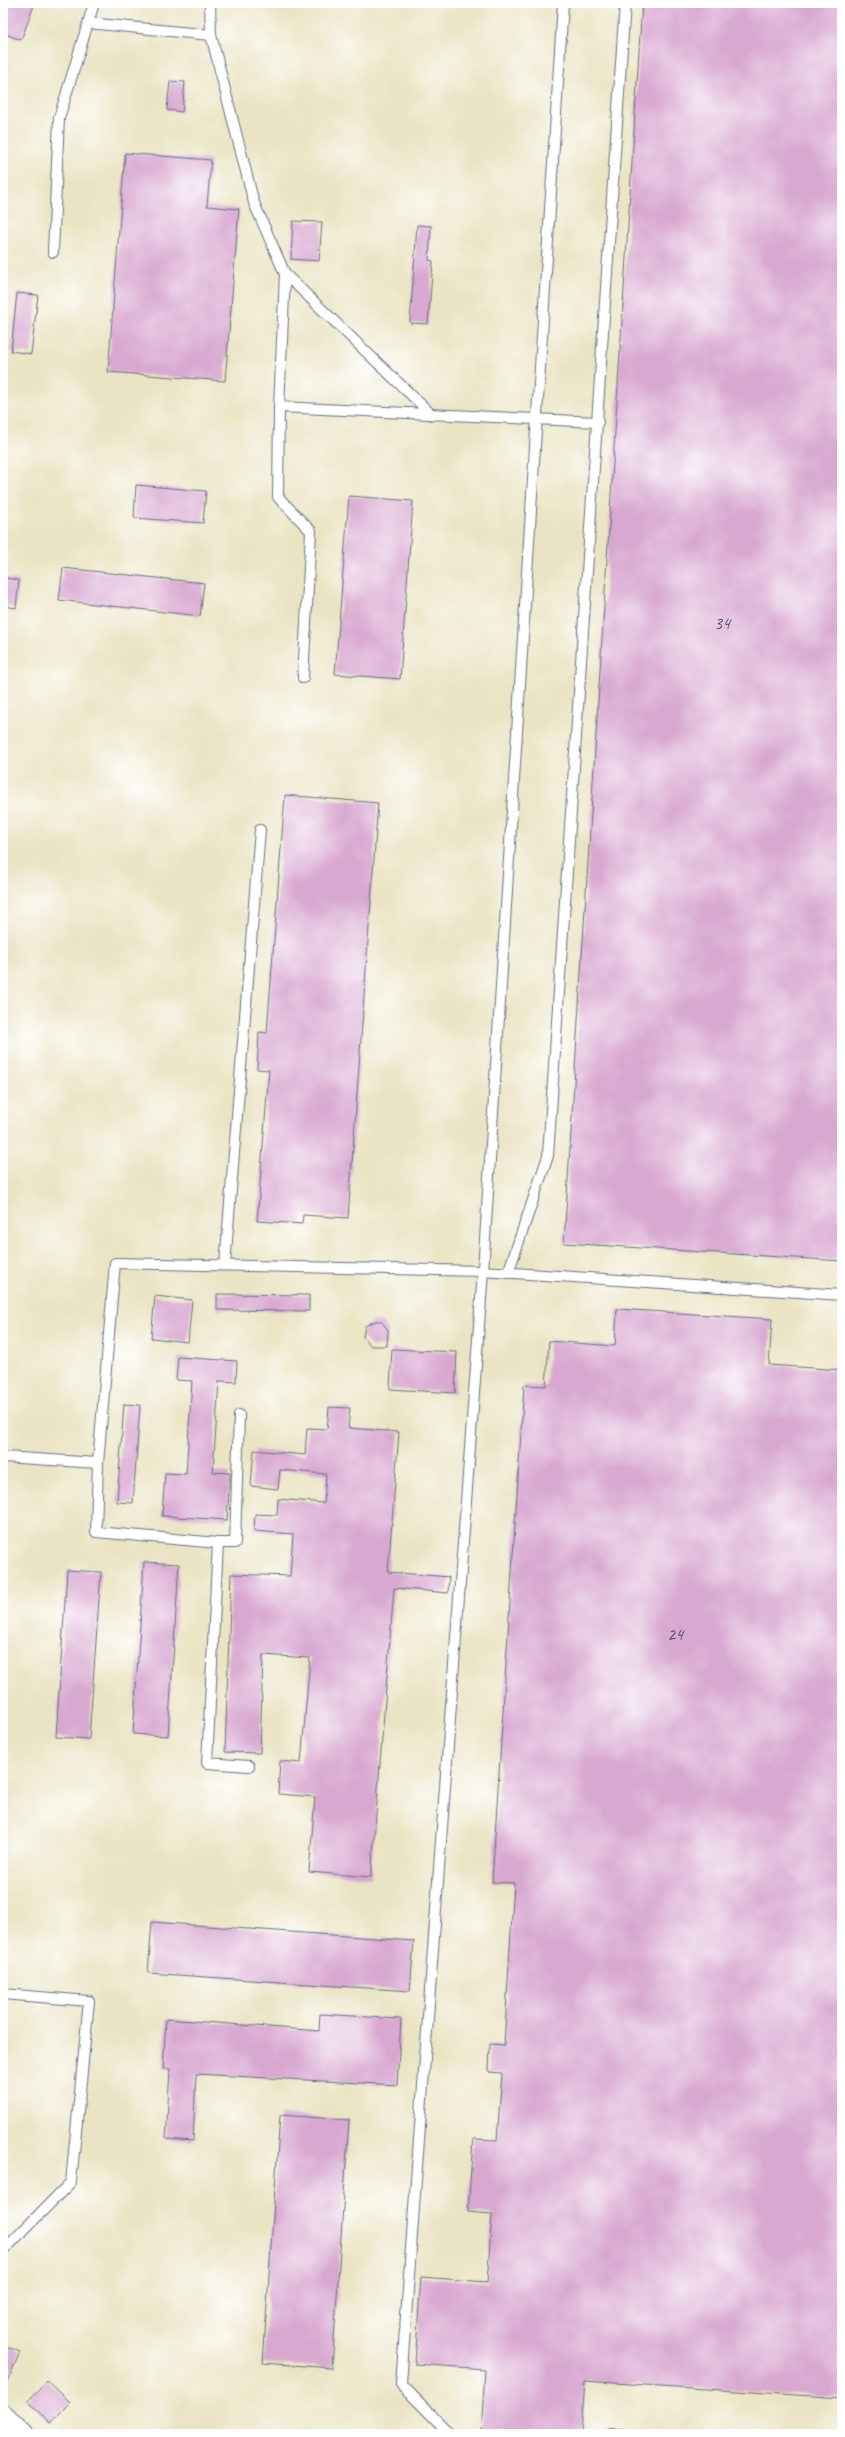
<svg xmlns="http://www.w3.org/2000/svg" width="845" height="2437" font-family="Caveat,sans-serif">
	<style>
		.building { fill: #d9a8d1 }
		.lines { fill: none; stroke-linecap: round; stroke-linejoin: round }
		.lane-casing { stroke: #646e82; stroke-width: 12 }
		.street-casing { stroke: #646e82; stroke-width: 22 }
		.lane { stroke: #fff; stroke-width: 10 }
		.street { stroke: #fff; stroke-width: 20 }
		.labels { text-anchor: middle; stroke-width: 3; stroke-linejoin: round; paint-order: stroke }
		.number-label { font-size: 18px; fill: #4a4d7b }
	</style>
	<rect width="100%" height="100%" fill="#fff"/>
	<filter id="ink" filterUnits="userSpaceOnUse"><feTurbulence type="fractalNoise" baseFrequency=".025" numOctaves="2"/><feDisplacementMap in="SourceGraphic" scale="8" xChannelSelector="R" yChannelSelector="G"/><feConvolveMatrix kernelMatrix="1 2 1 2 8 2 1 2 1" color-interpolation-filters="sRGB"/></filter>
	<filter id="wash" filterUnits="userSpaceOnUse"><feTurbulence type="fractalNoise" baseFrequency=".012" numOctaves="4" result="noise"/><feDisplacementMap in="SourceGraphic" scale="16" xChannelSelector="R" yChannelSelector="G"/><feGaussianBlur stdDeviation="0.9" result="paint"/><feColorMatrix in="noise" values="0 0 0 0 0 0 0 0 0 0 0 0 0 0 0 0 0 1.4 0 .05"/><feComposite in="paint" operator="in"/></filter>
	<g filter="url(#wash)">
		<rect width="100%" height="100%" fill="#ebe4c4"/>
		<g id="blocks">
			<path class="building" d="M 3,3 L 35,3 L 21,40 L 3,33 Z
				M 642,3 L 842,3 L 842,1261 L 564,1243 Z
				M 170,81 L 185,82 L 182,112 L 167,110 Z
				M 125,153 L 211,160 L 207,206 L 239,209 L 225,381 L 108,372 Z
				M 293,221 L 322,222 L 319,261 L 291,259 Z
				M 417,225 L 431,226 L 429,260 L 433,261 L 428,324 L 410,323 Z
				M 17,293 L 38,295 L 31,354 L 11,351 Z
				M 136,485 L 206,491 L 203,523 L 134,518 Z
				M 349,496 L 413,501 L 400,679 L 335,674 Z
				M 63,568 L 204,583 L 200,616 L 59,600 Z
				M 5,578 L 19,580 L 16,608 L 3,606 Z
				M 285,795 L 378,803 L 348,1218 L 303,1215 L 302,1224 L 257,1221 L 269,1070 L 257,1069 L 259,1032 L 267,1033 Z
				M 217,1294 L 309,1295 L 309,1311 L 217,1310 Z
				M 155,1296 L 192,1300 L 188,1342 L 151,1338 Z
				M 617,1309 L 772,1319 L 769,1365 L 842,1370 L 842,2398 L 585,2381 L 581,2434 L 481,2434 L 485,2369 L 415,2364 L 421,2277 L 487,2282 L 492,2214 L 468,2212 L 473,2139 L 497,2140 L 502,2073 L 489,2072 L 490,2044 L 504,2045 L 514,1883 L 492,1882 L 524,1385 L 546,1386 L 549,1341 L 615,1346 Z
				M 375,1321 L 381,1321 L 388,1330 L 387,1346 L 371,1346 L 363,1337 L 365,1326 Z
				M 392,1349 L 457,1352 L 455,1393 L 390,1389 Z
				M 178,1357 L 237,1361 L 236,1382 L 219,1381 L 213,1472 L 230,1473 L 227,1520 L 162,1516 L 165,1473 L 186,1474 L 192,1381 L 176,1380 Z
				M 124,1404 L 140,1405 L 133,1503 L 117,1502 Z
				M 329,1407 L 350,1408 L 348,1428 L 399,1432 L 388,1572 L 449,1577 L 448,1593 L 394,1588 L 371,1877 L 309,1872 L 315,1797 L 278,1794 L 280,1761 L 301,1763 L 310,1658 L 263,1655 L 260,1753 L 225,1752 L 231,1574 L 290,1576 L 293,1534 L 254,1531 L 255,1514 L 277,1515 L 278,1499 L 324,1503 L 326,1474 L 280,1470 L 278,1489 L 251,1486 L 254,1450 L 305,1455 L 307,1428 L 327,1429 Z
				M 144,1562 L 179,1564 L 168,1736 L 133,1734 Z
				M 67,1570 L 101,1572 L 89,1739 L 56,1737 Z
				M 152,1922 L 414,1941 L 410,1991 L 148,1973 Z
				M 320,2014 L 401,2019 L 397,2085 L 196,2074 L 193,2141 L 166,2139 L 170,2069 L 163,2069 L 166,2019 L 319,2031 Z
				M 280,2115 L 349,2120 L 332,2368 L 263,2363 Z
				M 3,2345 L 20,2352 L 3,2392 Z
				M 47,2380 L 70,2402 L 51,2423 L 28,2401 Z"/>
		</g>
	</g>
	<g filter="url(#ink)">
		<use href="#blocks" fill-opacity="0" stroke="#646e82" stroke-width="1"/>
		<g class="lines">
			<defs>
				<path id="lane" d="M 210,3 L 211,35 L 254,203 L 285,274 L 432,415
					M 88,23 L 94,3
					M 53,252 L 59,118 L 88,23 L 211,35
					M 279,407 L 285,274
					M 303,678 L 311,531 L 278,497 L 279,407 L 598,422
					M 225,1265 L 260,830
					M 508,1273 L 548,1156 L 625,3
					M 3,1457 L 98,1463 L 115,1263 L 483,1271 L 842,1295
					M 98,1463 L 96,1532 L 218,1543 L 207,1763 L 249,1766
					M 218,1543 L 235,1543 L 239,1415
					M 3,1994 L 89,2001 L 71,2182 L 3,2251
					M 450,2434 L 401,2384 L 483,1271 L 563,3
					M 610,2434 L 620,2434"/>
				<path id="street" d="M 3,2415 L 23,2434"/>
			</defs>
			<use href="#lane" class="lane-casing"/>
			<use href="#street" class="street-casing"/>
			<use href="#lane" class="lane"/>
			<use href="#street" class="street"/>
		</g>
	</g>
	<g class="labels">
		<g class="number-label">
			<text x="722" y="629">34</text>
			<text x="675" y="1640">24</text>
		</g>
	</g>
	<rect width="845" height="2437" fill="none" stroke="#fff" stroke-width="16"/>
</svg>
